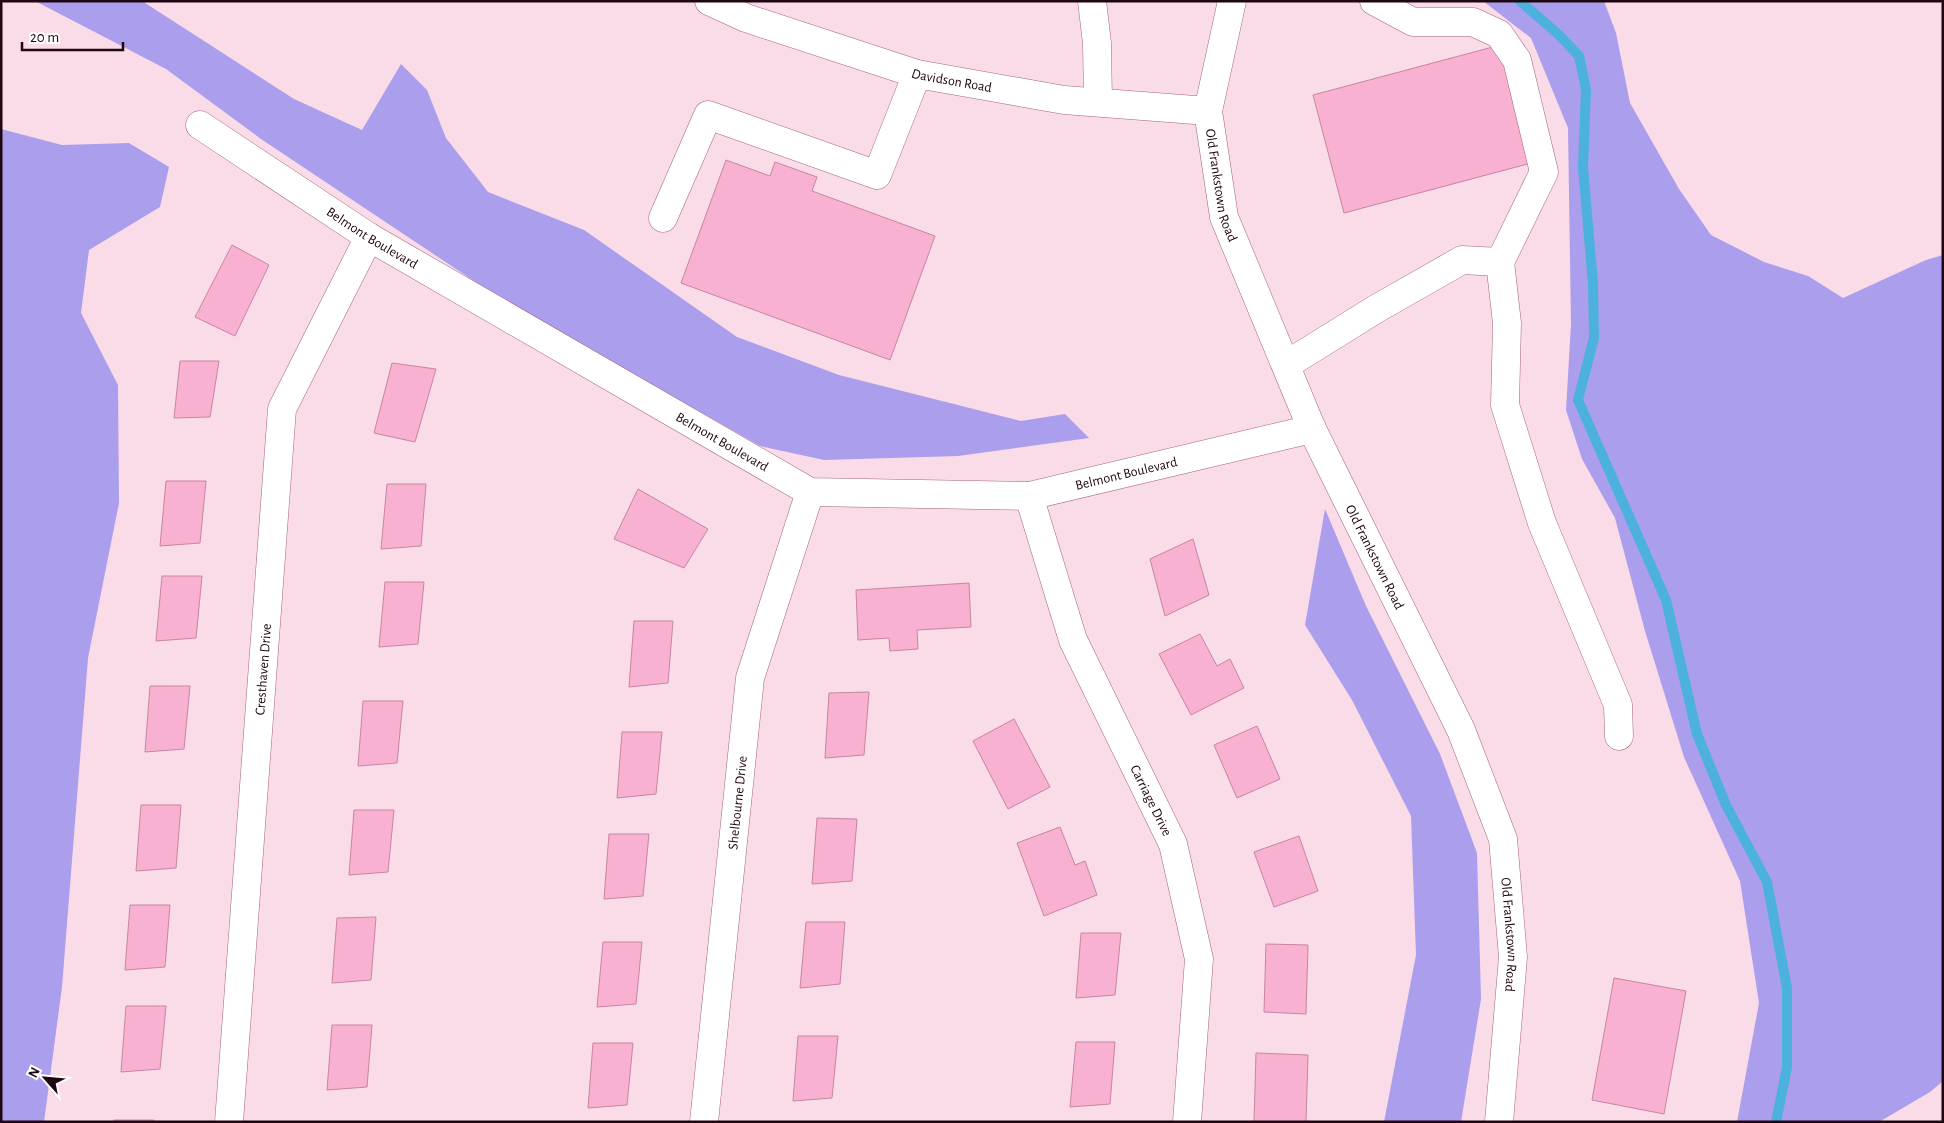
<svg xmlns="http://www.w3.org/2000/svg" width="1944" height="1123" font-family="'Alegreya Sans',sans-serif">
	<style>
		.forest { fill: #ab9eed }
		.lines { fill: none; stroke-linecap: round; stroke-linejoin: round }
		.stream { stroke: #4db1df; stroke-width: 10 }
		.building { fill: #f9b1d1; stroke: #c884a3 }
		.minor-casing { stroke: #a56382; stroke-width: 29 }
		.minor { stroke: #fff; stroke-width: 28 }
		.labels { text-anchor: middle; stroke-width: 4; stroke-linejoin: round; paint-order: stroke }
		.street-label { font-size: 14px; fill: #1f0613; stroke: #fff }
	</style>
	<rect width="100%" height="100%" fill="#fadbe8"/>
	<path class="forest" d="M 35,1 L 142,1 L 294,99 L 362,130 L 401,64 L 427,90 L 446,138 L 488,192 L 584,230 L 737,337 L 839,375 L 1021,421 L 1065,414 L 1089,438 L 958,456 L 824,460 L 760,446 L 495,295 L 261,139 L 166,69 Z
		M 1483,1 L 1604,1 L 1616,33 L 1630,103 L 1679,189 L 1711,235 L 1764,262 L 1808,276 L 1843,298 L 1926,260 L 1943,255 L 1943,1081 L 1930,1092 L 1879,1122 L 1737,1122 L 1759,1003 L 1740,881 L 1684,757 L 1645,631 L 1615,518 L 1582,459 L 1566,410 L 1571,324 L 1568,128 L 1531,38 Z
		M 1,129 L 62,145 L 129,143 L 169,167 L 160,207 L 89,250 L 81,313 L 118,385 L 119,503 L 88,658 L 62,987 L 44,1122 L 1,1122 Z
		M 1325,509 L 1366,606 L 1440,754 L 1477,853 L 1481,999 L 1461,1122 L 1384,1122 L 1416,955 L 1411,816 L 1352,700 L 1305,625 Z"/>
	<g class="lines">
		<path class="stream" d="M 1520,1 L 1559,35 L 1579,56 L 1586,89 L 1583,167 L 1593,284 L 1594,338 L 1578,400 L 1666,600 L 1697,734 L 1726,805 L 1767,882 L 1787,988 L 1787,1067 L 1776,1122"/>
	</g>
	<path class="building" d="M 1504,44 L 1535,162 L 1344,213 L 1313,95 Z
		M 726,160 L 770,176 L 775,162 L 817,177 L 812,191 L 935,236 L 890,360 L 681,283 Z
		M 232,245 L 269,265 L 235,336 L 195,317 Z
		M 180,361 L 219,361 L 210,417 L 174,418 Z
		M 392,363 L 436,369 L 415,442 L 374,433 Z
		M 166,481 L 206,481 L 200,543 L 160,546 Z
		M 387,484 L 426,484 L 421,546 L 381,549 Z
		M 638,489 L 708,529 L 684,568 L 614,539 Z
		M 1193,539 L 1209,595 L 1165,616 L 1150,559 Z
		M 162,576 L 202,576 L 196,638 L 156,641 Z
		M 385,582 L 424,582 L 418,644 L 379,647 Z
		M 969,583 L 971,627 L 917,630 L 918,649 L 890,651 L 889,638 L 858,640 L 856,590 Z
		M 634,621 L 673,621 L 668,683 L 629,687 Z
		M 1200,634 L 1217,666 L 1230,659 L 1244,688 L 1191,715 L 1159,654 Z
		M 150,686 L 190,686 L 184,749 L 145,752 Z
		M 869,692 L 864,755 L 825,758 L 829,693 Z
		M 363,701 L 403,701 L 397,763 L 358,766 Z
		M 1014,719 L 1050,787 L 1008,809 L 973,741 Z
		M 1257,726 L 1280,779 L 1237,798 L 1214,745 Z
		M 622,732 L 662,732 L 656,794 L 617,798 Z
		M 141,805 L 181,805 L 176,868 L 136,871 Z
		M 354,810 L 394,810 L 388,872 L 349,875 Z
		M 817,818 L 857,819 L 852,881 L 812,884 Z
		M 1060,827 L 1075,865 L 1085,861 L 1097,895 L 1044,916 L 1017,843 Z
		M 609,834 L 649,834 L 643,896 L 604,899 Z
		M 1299,836 L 1318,891 L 1274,907 L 1254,852 Z
		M 130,905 L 170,905 L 165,967 L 125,970 Z
		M 376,917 L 371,980 L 332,983 L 337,918 Z
		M 806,922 L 845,922 L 840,984 L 800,988 Z
		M 1081,933 L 1121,933 L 1115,995 L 1076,998 Z
		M 603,942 L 642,942 L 636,1004 L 597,1007 Z
		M 1266,944 L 1308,945 L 1306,1014 L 1264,1012 Z
		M 1614,978 L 1686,991 L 1664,1114 L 1592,1100 Z
		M 126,1006 L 166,1006 L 160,1069 L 121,1072 Z
		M 332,1025 L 372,1025 L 367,1087 L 327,1090 Z
		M 798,1036 L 838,1036 L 832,1098 L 793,1101 Z
		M 1076,1042 L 1115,1042 L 1110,1104 L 1070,1107 Z
		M 593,1043 L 633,1043 L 627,1105 L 588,1108 Z
		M 1256,1053 L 1308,1055 L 1306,1122 L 1254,1122 Z
		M 114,1120 L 154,1120 L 154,1122 L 114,1122 Z"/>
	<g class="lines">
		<defs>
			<g id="minor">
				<path id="s1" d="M 709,1 L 746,18 L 917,74 L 1064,100 L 1208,111"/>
				<path d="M 1092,1 L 1097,43 L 1098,102"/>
				<path id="s2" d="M 1232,1 L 1208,111 L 1224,217 L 1312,429 L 1461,730 L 1503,839 L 1513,957 L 1499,1122"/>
				<path d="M 1374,1 L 1413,22 L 1473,22 L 1499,34 L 1517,60 L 1544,172 L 1500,262"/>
				<path id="s3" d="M 200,125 L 369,237 L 810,492 L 1029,496 L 1312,429"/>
				<path d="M 663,218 L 708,115 L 877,175 L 917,74"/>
				<path d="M 1286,365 L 1376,309 L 1462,260 L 1500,262 L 1507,323 L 1505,405 L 1542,523 L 1618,705 L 1619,736"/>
				<path id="s4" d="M 1029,496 L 1073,640 L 1173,844 L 1199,959 L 1187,1122"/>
				<path id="s5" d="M 229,1122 L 282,409 L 369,237"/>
				<path id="s6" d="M 704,1122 L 750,678 L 810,492"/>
			</g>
		</defs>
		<use href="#minor" class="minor-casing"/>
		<use href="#minor" class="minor"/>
	</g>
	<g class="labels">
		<g class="street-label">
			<text dy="5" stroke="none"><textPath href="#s1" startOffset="256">Davidson Road</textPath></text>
			<text dy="5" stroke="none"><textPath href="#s2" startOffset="188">Old Frankstown Road</textPath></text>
			<text dy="5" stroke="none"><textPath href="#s3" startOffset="206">Belmont Boulevard</textPath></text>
			<text dy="5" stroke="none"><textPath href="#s3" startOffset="611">Belmont Boulevard</textPath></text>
			<text dy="5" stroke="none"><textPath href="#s3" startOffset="1031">Belmont Boulevard</textPath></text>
			<text dy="5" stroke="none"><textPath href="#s2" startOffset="592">Old Frankstown Road</textPath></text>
			<text dy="5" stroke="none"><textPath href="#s5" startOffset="454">Cresthaven Drive</textPath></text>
			<text dy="5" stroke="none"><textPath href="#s4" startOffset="329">Carriage Drive</textPath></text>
			<text dy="5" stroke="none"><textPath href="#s6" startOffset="321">Shelbourne Drive</textPath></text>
			<text dy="5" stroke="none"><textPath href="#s2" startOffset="998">Old Frankstown Road</textPath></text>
		</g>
	</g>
	<rect width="1944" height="1123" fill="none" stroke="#1f0613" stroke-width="5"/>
	<g transform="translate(45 1078) rotate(297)" stroke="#ffffff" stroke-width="4" paint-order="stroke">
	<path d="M0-4L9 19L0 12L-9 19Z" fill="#1f0613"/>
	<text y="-8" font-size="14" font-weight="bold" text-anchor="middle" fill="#1f0613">N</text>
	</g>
	<path d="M22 42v8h101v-8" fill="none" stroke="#1f0613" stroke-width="2.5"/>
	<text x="30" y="42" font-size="15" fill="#1f0613" stroke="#ffffff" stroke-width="4" paint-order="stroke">20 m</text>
</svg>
